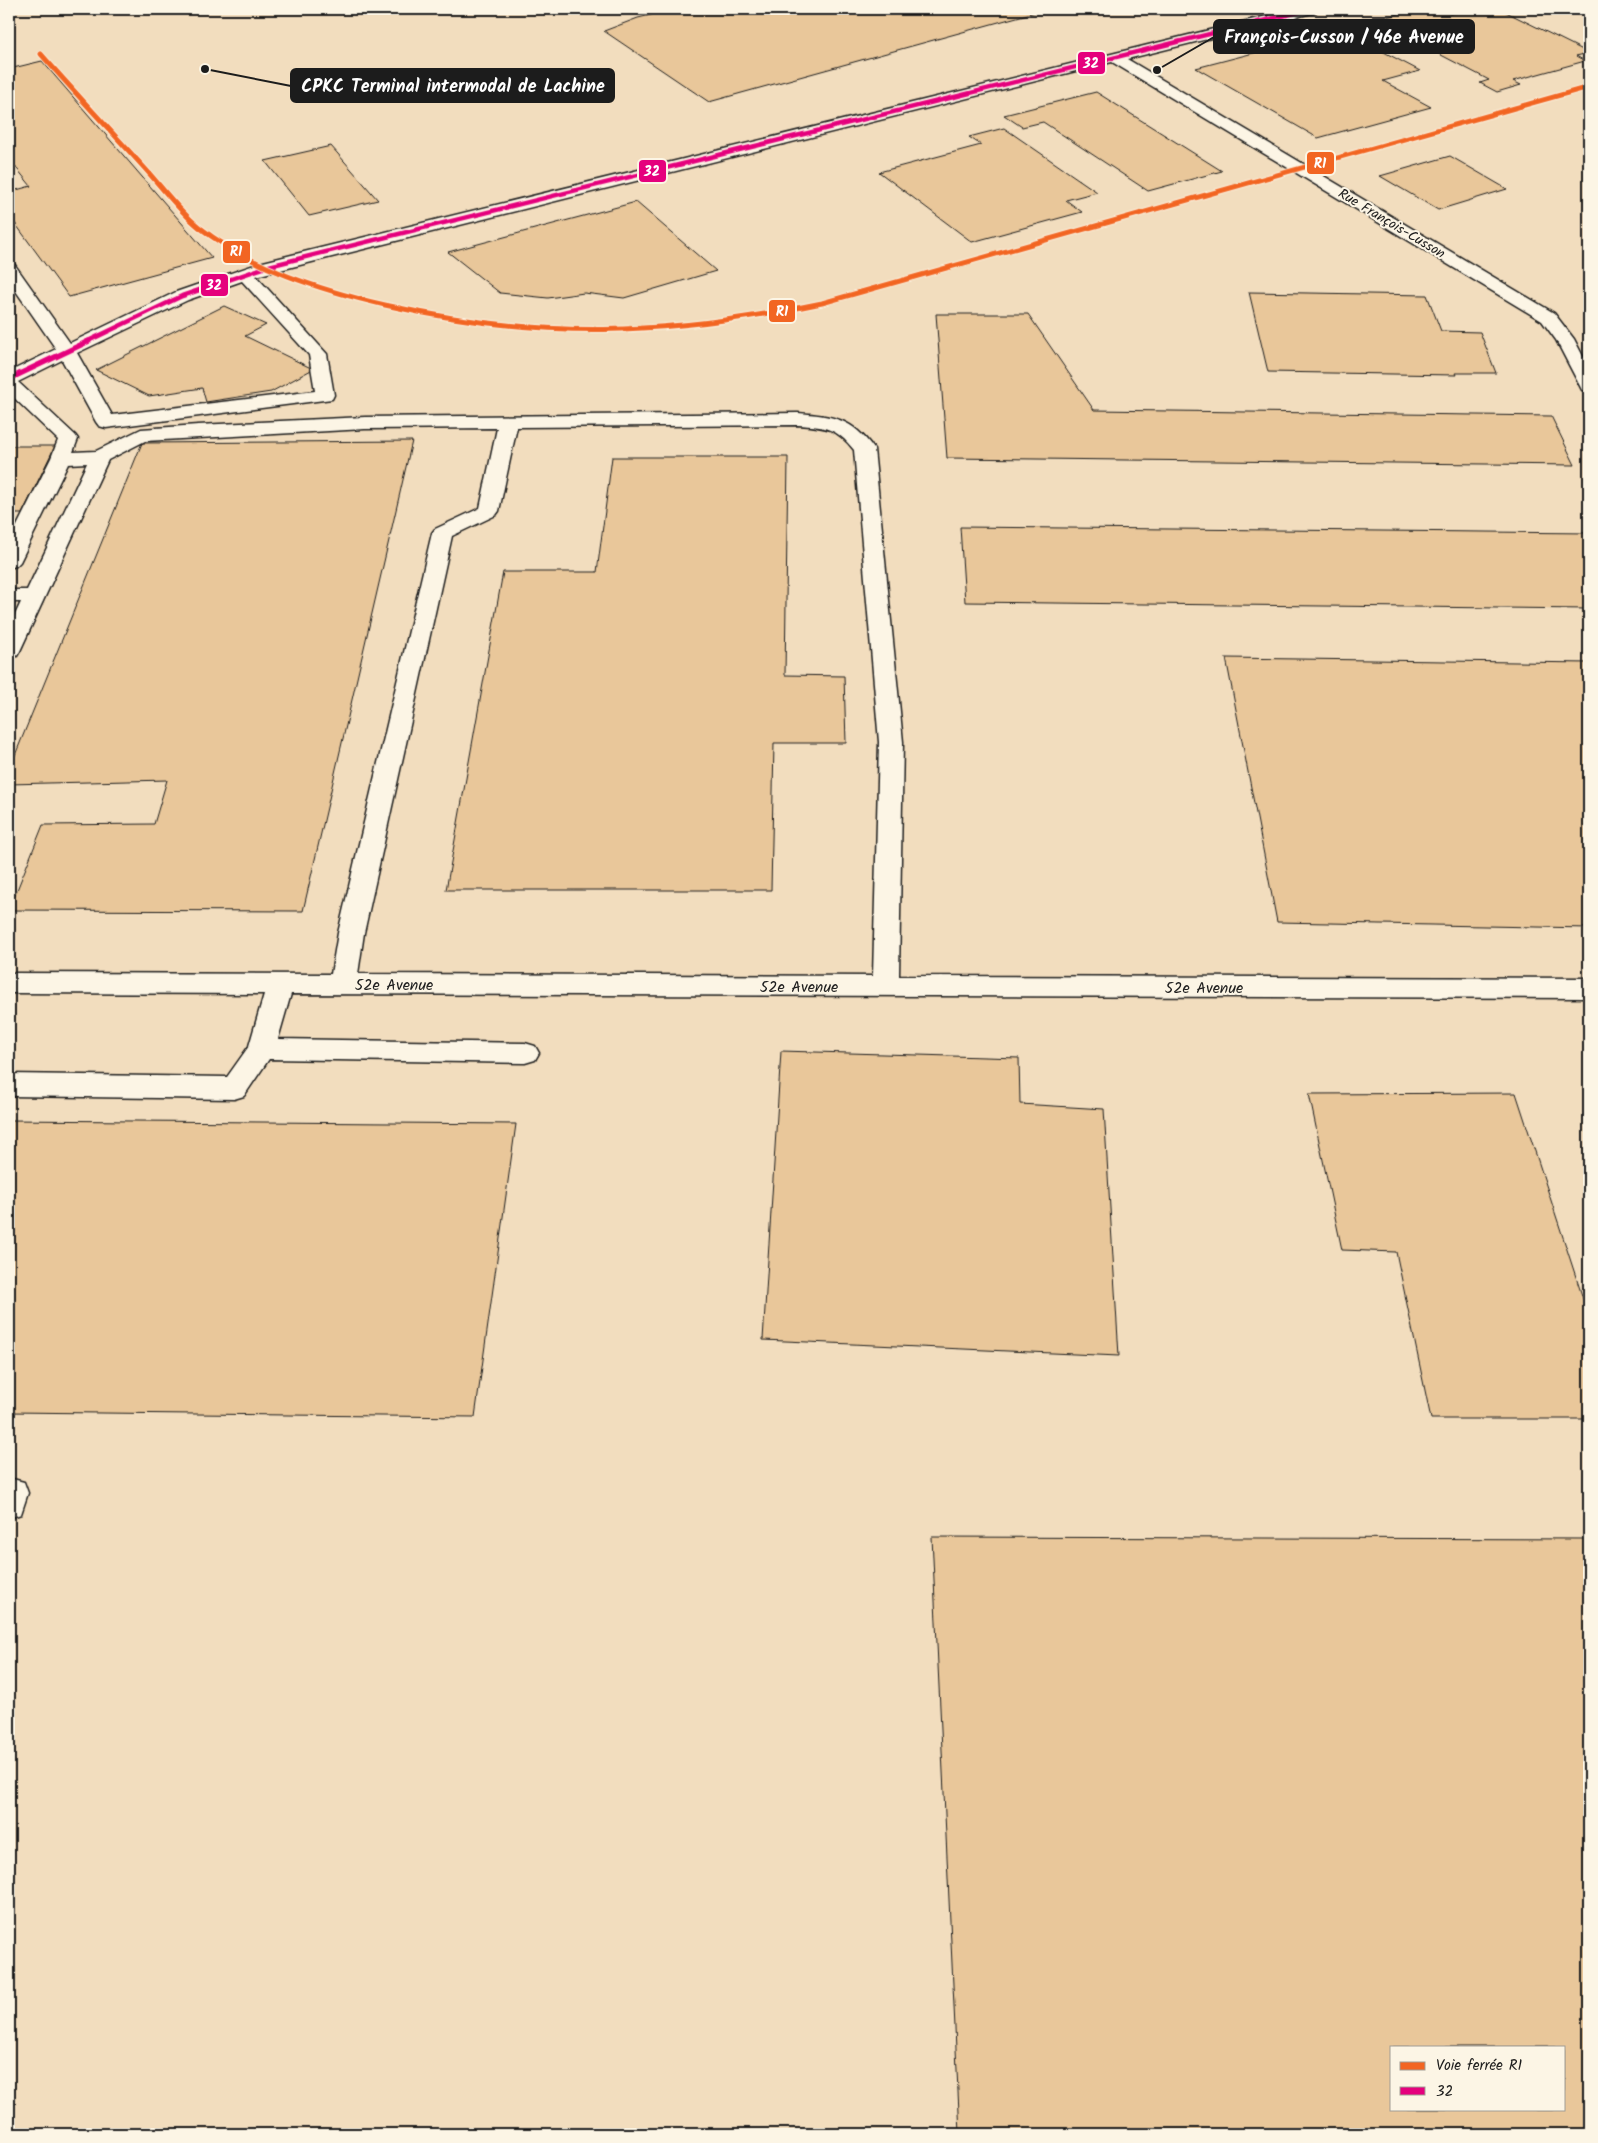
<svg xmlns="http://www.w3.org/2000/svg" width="1598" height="2143" font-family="Kalam,sans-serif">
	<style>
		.built { fill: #f2ddbe; fill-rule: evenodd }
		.building { fill: #e9c79a; stroke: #1c1c1c; fill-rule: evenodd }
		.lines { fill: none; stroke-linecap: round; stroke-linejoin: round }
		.minor-casing { stroke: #1c1c1c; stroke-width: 3 }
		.minor { fill: #fcf5e5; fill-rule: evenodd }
		.bus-1-far1-casing { stroke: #fcf5e5; stroke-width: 6 }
		.bus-1-casing { stroke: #fcf5e5; stroke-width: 9 }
		.bus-1-far1 { stroke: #e5007d; stroke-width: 4.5 }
		.bus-1 { stroke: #e5007d; stroke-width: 5.5 }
		.rail-1-casing { stroke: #fcf5e5; stroke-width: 7 }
		.rail-1 { stroke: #f26522; stroke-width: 5 }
		.labels { text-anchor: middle; stroke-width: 4; stroke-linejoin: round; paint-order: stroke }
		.far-street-label { font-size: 14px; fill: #1c1c1c; stroke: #fcf5e5 }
		.street-label { font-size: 16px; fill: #1c1c1c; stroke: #fcf5e5 }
		.leader { fill: none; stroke: #1c1c1c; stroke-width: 2 }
		.callout-dot { fill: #1c1c1c; stroke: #fcf5e5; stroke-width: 2 }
		.callout { fill: #1c1c1c; stroke: #1c1c1c; stroke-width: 2 }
		.callout-label { font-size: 18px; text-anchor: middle; font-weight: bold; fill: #fff }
		.line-badge { stroke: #fcf5e5; stroke-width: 2 }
		.badge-label { font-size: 14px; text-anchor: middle; font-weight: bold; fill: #fff }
	</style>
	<rect width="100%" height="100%" fill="#f6e7ce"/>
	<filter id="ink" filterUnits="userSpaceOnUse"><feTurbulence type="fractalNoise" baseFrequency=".02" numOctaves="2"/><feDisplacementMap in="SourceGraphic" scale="10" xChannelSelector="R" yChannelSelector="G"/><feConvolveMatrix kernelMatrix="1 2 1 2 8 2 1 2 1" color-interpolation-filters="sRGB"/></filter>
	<g filter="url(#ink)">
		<path class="built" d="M 9,9 L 1589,9 L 1589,2134 L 9,2134 ZM 1392,2047 L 1564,2047 L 1564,2109 L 1392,2109 Z"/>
		<path class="building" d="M 676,9 L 1046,9 L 709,102 L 604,31 L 638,18 Z
			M 1420,9 L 1439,9 L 1450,14 L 1472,9 L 1500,9 L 1589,53 L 1576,56 L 1585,61 L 1513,81 L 1521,85 L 1497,92 L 1480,83 L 1489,80 L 1374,20 Z
			M 1342,30 L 1420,71 L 1383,81 L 1431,107 L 1318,138 L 1196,68 Z
			M 42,61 L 212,258 L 69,297 L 9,215 L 9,192 L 31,186 L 9,159 L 9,69 Z
			M 1096,92 L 1222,171 L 1148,191 L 1043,122 L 1022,127 L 1004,115 Z
			M 1004,128 L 1097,192 L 1066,200 L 1082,212 L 972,242 L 879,172 L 981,145 L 969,137 Z
			M 331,146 L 378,200 L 309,216 L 265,161 Z
			M 1450,156 L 1507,189 L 1438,210 L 1380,176 Z
			M 636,202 L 716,271 L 624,298 L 584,293 L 548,298 L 500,293 L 448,252 Z
			M 1249,292 L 1427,295 L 1441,331 L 1480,332 L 1496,373 L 1455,373 L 1456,375 L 1268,372 Z
			M 224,306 L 266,325 L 245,336 L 313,369 L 271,392 L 206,402 L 202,388 L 149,396 L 96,370 Z
			M 936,314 L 1028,314 L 1094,410 L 1551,416 L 1575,465 L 947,458 Z
			M 412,441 L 303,911 L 9,910 L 43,825 L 154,824 L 167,780 L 9,784 L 9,770 L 142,443 Z
			M 9,446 L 55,446 L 22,514 L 9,514 Z
			M 612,457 L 788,457 L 785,675 L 844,676 L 846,743 L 774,743 L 771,890 L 446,890 L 503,572 L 597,572 Z
			M 960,527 L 1589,533 L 1589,609 L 965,602 Z
			M 1226,658 L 1589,663 L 1589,928 L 1277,922 Z
			M 781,1051 L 1019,1058 L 1020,1104 L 1104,1109 L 1119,1356 L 763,1340 Z
			M 1516,1093 L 1589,1317 L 1589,1419 L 1431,1419 L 1396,1252 L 1342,1250 L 1309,1094 Z
			M 9,1120 L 516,1124 L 475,1417 L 9,1412 Z
			M 932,1537 L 1589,1539 L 1589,2134 L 960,2134 ZM 1392,2047 L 1564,2047 L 1564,2109 L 1392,2109 Z"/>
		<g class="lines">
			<defs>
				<path id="minor" d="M 1295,9 L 1318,9 L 1316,12 L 1127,59 L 1554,313 L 1574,339 L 1589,368 L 1589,392 L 1582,390 L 1580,386 L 1556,340 L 1542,321 L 1112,62 L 256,276 L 327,354 L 334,395 L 332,399 L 106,428 L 99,426 L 96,422 L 62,360 L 18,382 L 75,435 L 78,439 L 73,452 L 96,451 L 141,429 L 198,425 L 365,417 L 798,413 C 833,416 852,418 874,449 L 903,742 L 899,976 L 1589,978 L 1589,998 L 291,994 L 278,1039 L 525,1043 L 535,1046 L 539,1053 L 535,1060 L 525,1063 L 269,1059 L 244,1096 L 234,1099 L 9,1096 L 9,1074 L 227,1077 L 249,1046 L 264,994 L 9,993 L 9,973 L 331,974 L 338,933 L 432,533 L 435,529 L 480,508 L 497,428 L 365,429 L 145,441 L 108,460 L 20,651 L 17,656 L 9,658 L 9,628 L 21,602 L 9,602 L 9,590 L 27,590 L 87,463 L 68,464 L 20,562 L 16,566 L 9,568 L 9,542 L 51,458 L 58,440 L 9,393 L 9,372 L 56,349 L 9,281 L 9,264 L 15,265 L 70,343 L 176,292 L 263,262 ZM 242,281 L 309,355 L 315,391 L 112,415 L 77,353 L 188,300 ZM 798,425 C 825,427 836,427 854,450 L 879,742 L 873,976 L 358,974 L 364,933 L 452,536 L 496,515 L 499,511 L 517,427 Z
					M 9,1478 L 24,1482 L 28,1493 L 21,1514 L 9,1518 Z"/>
			</defs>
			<use href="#minor" class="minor-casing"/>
			<use href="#minor" class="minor"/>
			<defs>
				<path id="bus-1-far1" d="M 86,342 L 182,296 L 269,266 L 1311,9"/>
				<path id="bus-1" d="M 9,379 L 89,341"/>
			</defs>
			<use href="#bus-1-far1" class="bus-1-far1-casing"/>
			<use href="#bus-1" class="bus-1-casing"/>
			<use href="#bus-1-far1" class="bus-1-far1"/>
			<use href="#bus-1" class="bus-1"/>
			<defs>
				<path id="rail-1" d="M 41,54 C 76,94 112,132 148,172 C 164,190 179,211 199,227 C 251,268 320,290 385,305 C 540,340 667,336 822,303 L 1589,87"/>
			</defs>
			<use href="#rail-1" class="rail-1-casing"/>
			<use href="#rail-1" class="rail-1"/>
		</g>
	</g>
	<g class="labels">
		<g class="far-street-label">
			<text transform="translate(1392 223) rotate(31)" y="5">Rue François-Cusson</text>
		</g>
		<g class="street-label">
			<text x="394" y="990">52e Avenue</text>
			<text x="799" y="992">52e Avenue</text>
			<text x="1204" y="993">52e Avenue</text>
		</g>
	</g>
	<path class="leader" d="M1157 70L1214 37M205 69L291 86"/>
	<g class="callout-dot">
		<circle cx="1157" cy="70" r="5"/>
		<circle cx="205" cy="69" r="5"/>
	</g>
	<g class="callout">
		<rect x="1214" y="20" width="260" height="33" rx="5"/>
		<rect x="291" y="69" width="323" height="33" rx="5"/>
	</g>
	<g class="callout-label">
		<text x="1344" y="43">François-Cusson / 46e Avenue</text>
		<text x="453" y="92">CPKC Terminal intermodal de Lachine</text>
	</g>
	<g class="line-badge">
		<rect x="1077" y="51" width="29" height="24" rx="5" fill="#e5007d"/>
		<rect x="1306" y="151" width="29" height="24" rx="5" fill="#f26522"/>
		<rect x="638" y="159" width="29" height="24" rx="5" fill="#e5007d"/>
		<rect x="222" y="240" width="29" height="24" rx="5" fill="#f26522"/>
		<rect x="200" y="273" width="29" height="24" rx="5" fill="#e5007d"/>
		<rect x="768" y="299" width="28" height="24" rx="5" fill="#f26522"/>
	</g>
	<g class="badge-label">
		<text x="1091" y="68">32</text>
		<text x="1320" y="168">R1</text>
		<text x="652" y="176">32</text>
		<text x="236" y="256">R1</text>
		<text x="214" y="290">32</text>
		<text x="782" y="316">R1</text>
	</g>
	<rect width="1598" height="2143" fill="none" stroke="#fcf5e5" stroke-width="30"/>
	<rect x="15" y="15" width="1568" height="2113" fill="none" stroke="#1c1c1c" stroke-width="2" filter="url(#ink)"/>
	<rect x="1390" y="2046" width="175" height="65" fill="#fcf5e5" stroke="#a29e95"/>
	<rect x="1400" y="2062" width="25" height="8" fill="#f26522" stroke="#a29e95"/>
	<text x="1436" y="2070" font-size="15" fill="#1c1c1c">Voie ferrée R1</text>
	<rect x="1400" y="2087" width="25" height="8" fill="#e5007d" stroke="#a29e95"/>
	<text x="1436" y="2096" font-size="15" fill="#1c1c1c">32</text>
</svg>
